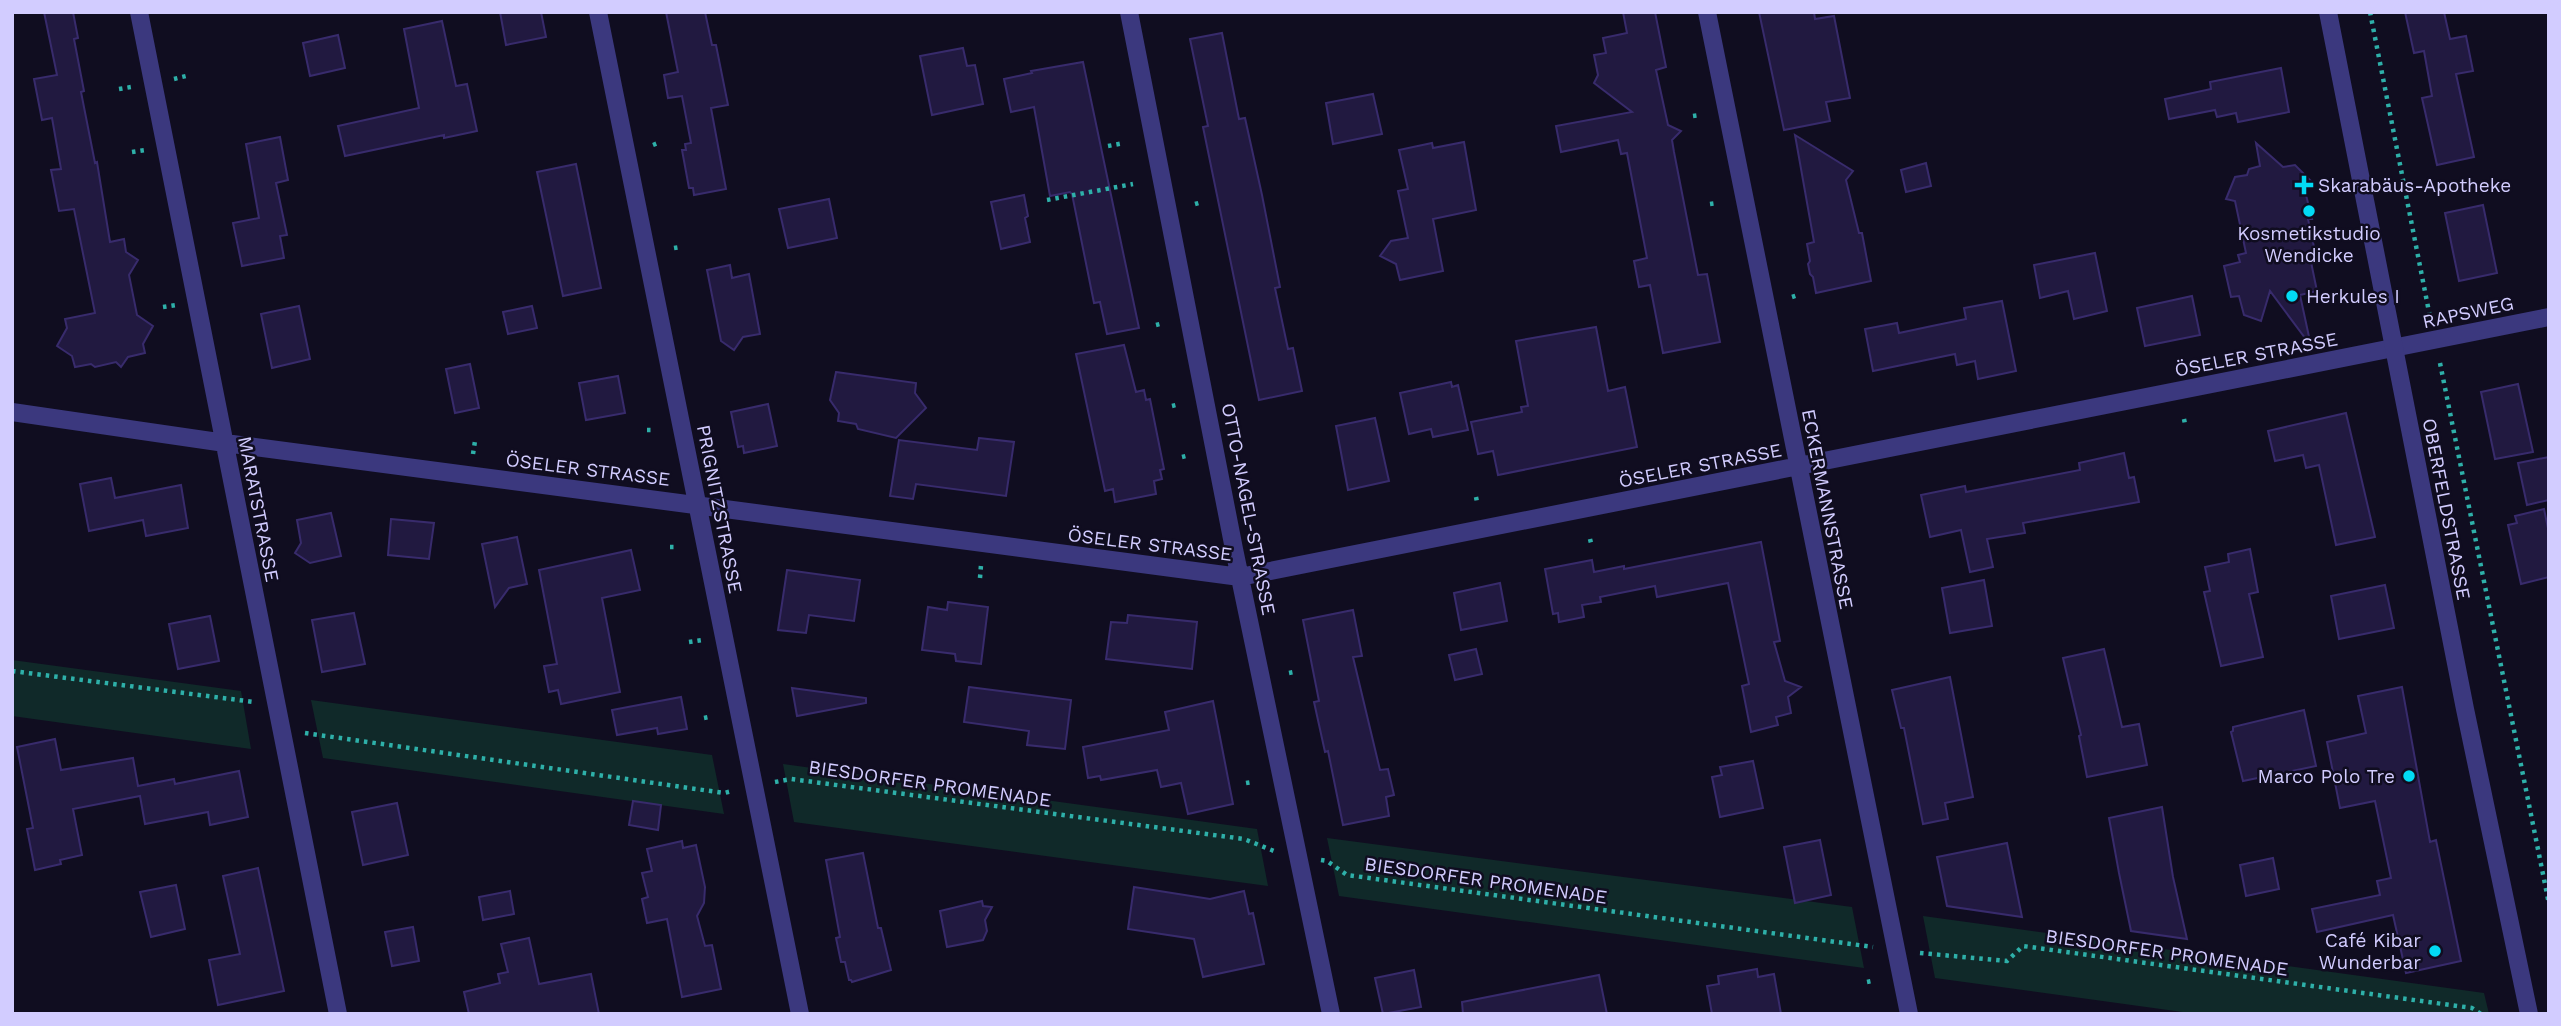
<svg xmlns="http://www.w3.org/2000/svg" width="2561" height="1026" font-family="'Work Sans',sans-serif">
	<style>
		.green { fill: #102929 }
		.building { fill: #211940; stroke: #382b6c; stroke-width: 2 }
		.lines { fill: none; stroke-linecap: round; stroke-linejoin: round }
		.path { stroke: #2eb0a9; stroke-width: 4.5; stroke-dasharray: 3.5 5; stroke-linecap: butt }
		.minor { stroke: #3b387e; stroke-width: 18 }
		.tertiary { stroke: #3b387e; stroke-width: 18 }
		.poi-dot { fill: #02daf4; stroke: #100d20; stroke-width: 2.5 }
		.labels { text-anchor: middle; stroke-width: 5; stroke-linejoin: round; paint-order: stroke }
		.poi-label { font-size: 19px; fill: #d2ccff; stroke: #100d20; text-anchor: start }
		.street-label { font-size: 19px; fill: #d2ccff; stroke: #100d20 }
	</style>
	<rect width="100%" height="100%" fill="#100d20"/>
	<path class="green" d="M 12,660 L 241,691 L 251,749 L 12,716 Z
		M 311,700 L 712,755 L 724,814 L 323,758 Z
		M 783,764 L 1257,829 L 1268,886 L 794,822 Z
		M 1327,838 L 1852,907 L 1864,968 L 1339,896 Z
		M 1923,916 L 2484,993 L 2489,1014 L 2197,1014 L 1935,978 Z"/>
	<path class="building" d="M 44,12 L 73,12 L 78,38 L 74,39 L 84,91 L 81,92 L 95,163 L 97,162 L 110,242 L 124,239 L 126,252 L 138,260 L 129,275 L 137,315 L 153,326 L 143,344 L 145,353 L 128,357 L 121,367 L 116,362 L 95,367 L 91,364 L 75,367 L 72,356 L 57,346 L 67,328 L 65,319 L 95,313 L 74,209 L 59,211 L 51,170 L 61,169 L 52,118 L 42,120 L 34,79 L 57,75 Z
		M 500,12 L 541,12 L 546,37 L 506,45 Z
		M 666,12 L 705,12 L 712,45 L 716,45 L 728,105 L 711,108 L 726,189 L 694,195 L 693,188 L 689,188 L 682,150 L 686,150 L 685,144 L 691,143 L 682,96 L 668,98 L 664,75 L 678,72 Z
		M 1623,12 L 1655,12 L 1666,67 L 1656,70 L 1668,125 L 1681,131 L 1672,140 L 1674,152 L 1698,275 L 1707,274 L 1720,342 L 1663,353 L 1650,285 L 1639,287 L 1634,261 L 1647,258 L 1627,153 L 1621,154 L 1618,140 L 1561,152 L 1556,126 L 1632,112 L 1594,83 L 1598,75 L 1594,55 L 1606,53 L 1603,38 L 1627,33 Z
		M 1759,12 L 1814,12 L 1815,19 L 1834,16 L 1850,98 L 1826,102 L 1830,121 L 1784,130 Z
		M 2405,12 L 2444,12 L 2450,39 L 2466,36 L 2473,71 L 2456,74 L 2474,157 L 2437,165 L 2422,98 L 2432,96 L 2424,51 L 2414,53 Z
		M 442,21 L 456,86 L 467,84 L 477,131 L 444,138 L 444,135 L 345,156 L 338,126 L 419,108 L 404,29 Z
		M 1222,33 L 1239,119 L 1245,118 L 1262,195 L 1280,287 L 1275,288 L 1288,349 L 1293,348 L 1302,391 L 1259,400 L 1203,127 L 1208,126 L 1190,39 Z
		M 338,35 L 345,68 L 310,76 L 303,43 Z
		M 963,48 L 967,66 L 975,65 L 983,104 L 932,115 L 920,56 Z
		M 1083,62 L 1139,328 L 1107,334 L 1100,302 L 1094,303 L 1072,194 L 1070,192 L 1050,196 L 1034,107 L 1011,112 L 1004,79 L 1032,73 L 1031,71 Z
		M 2281,68 L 2289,112 L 2238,122 L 2236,113 L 2217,117 L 2215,110 L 2169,119 L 2165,99 L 2211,89 L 2210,82 Z
		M 1373,94 L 1382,134 L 1333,144 L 1326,103 Z
		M 1795,135 L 1853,171 L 1846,180 L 1859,233 L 1862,233 L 1871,281 L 1816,293 L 1813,277 L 1810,274 L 1808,264 L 1810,261 L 1807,244 L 1814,242 Z
		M 280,137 L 288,180 L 276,183 L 287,235 L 280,236 L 284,258 L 242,266 L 233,223 L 259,218 L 246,144 Z
		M 1464,142 L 1476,210 L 1433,219 L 1443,271 L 1400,280 L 1396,264 L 1380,256 L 1391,241 L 1408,238 L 1398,191 L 1408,189 L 1399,150 L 1432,143 L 1433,148 Z
		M 2256,143 L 2283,167 L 2295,165 L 2312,182 L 2304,187 L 2312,219 L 2308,219 L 2317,261 L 2311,262 L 2317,291 L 2300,295 L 2311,346 L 2270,291 L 2261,321 L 2244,315 L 2239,296 L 2231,297 L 2224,266 L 2240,262 L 2238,255 L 2246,253 L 2235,201 L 2226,199 L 2235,177 L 2247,175 L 2249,169 L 2260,166 Z
		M 1926,163 L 1931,186 L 1906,192 L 1901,170 Z
		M 576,164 L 601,288 L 563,296 L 537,172 Z
		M 1024,195 L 1028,216 L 1025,218 L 1030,242 L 1001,249 L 991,202 Z
		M 829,199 L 837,238 L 788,248 L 779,209 Z
		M 2483,205 L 2497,273 L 2459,281 L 2445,213 Z
		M 2095,253 L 2107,311 L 2074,319 L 2068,291 L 2040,298 L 2034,265 Z
		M 730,265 L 732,278 L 749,274 L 760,334 L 743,337 L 734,350 L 721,341 L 707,270 Z
		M 2192,296 L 2200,335 L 2145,346 L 2137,308 Z
		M 2002,301 L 2016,371 L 1978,379 L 1975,361 L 1957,365 L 1955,354 L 1873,371 L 1865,329 L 1897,323 L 1899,333 L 1932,326 L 1966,319 L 1964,308 Z
		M 299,306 L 310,359 L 272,368 L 261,314 Z
		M 532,306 L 537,328 L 508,334 L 503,312 Z
		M 1596,327 L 1608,391 L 1625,387 L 1637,447 L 1498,475 L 1493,451 L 1478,454 L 1471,422 L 1522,412 L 1521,407 L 1528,406 L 1516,341 Z
		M 1124,345 L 1136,392 L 1144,390 L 1146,400 L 1150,399 L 1164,469 L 1160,470 L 1162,479 L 1154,481 L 1156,494 L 1115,502 L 1113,489 L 1105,491 L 1076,354 Z
		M 470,364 L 479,408 L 455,413 L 446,369 Z
		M 836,372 L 916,383 L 915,393 L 926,408 L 896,438 L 858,429 L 856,424 L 838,421 L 839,413 L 830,400 Z
		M 618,376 L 625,413 L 586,420 L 579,383 Z
		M 1451,382 L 1452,387 L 1458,385 L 1468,430 L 1433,437 L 1431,429 L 1409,434 L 1400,393 Z
		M 2518,384 L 2533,452 L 2495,459 L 2481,392 Z
		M 768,404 L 777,446 L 744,453 L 743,446 L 738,447 L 731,412 Z
		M 2346,413 L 2375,537 L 2336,545 L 2319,465 L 2306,468 L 2303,455 L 2275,461 L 2268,431 Z
		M 1375,418 L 1389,481 L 1348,490 L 1336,426 Z
		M 979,438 L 1014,442 L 1006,496 L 916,484 L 913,499 L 890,496 L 899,440 L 977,450 Z
		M 2124,453 L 2129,478 L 2134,477 L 2139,502 L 2023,523 L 2025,533 L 1987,539 L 1993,567 L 1970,572 L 1961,530 L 1930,537 L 1921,495 L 1965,486 L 1966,492 L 2080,470 L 2079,463 Z
		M 2549,457 L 2549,500 L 2527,505 L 2518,463 Z
		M 111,478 L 115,498 L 181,485 L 188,528 L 146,536 L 143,520 L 89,531 L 80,484 Z
		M 2544,509 L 2549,533 L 2549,577 L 2521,584 L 2508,525 L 2517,523 L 2515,516 Z
		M 331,513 L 341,556 L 310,563 L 295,553 L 301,543 L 297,520 Z
		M 391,519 L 434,523 L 429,559 L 388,555 Z
		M 517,537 L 527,584 L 509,588 L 495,607 L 482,544 Z
		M 1761,542 L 1780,641 L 1774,642 L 1785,681 L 1801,687 L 1788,697 L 1791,713 L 1776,717 L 1778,725 L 1751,732 L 1742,686 L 1749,684 L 1728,583 L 1657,597 L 1655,586 L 1600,597 L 1601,602 L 1582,605 L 1584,617 L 1559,622 L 1558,613 L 1553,614 L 1545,569 L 1592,560 L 1594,572 L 1624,566 L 1624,569 Z
		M 2250,549 L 2258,592 L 2249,594 L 2263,657 L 2221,666 L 2204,592 L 2210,591 L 2205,567 L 2229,562 L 2228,554 Z
		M 631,550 L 640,590 L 602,598 L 620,692 L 561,704 L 558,690 L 549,692 L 544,666 L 557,664 L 539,570 Z
		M 787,570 L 860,580 L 854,621 L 809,615 L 806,633 L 778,630 Z
		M 1984,580 L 1992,626 L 1950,633 L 1942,588 Z
		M 1500,583 L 1507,621 L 1461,630 L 1454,593 Z
		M 2385,585 L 2394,628 L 2339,639 L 2331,596 Z
		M 948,602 L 988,607 L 981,664 L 956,661 L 955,654 L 922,650 L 928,607 L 947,610 Z
		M 1353,610 L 1362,656 L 1353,657 L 1380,770 L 1388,769 L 1394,795 L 1386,797 L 1389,816 L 1343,825 L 1328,751 L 1325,752 L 1314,702 L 1319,701 L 1303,620 Z
		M 354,613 L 365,664 L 322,672 L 312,620 Z
		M 1128,615 L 1197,622 L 1192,669 L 1106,659 L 1111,622 L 1127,623 Z
		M 210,616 L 219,661 L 178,669 L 169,624 Z
		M 1476,649 L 1482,674 L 1455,680 L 1449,655 Z
		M 2104,649 L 2122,727 L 2139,724 L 2147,765 L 2087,777 L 2079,736 L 2081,735 L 2063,658 Z
		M 1950,677 L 1973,797 L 1945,803 L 1948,819 L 1923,824 L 1904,728 L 1901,728 L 1892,690 Z
		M 969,687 L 1071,700 L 1065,749 L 1027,745 L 1029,731 L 964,722 Z
		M 2402,687 L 2430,842 L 2436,840 L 2461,961 L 2406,973 L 2393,915 L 2317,932 L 2312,909 L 2380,895 L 2377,881 L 2391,878 L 2375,801 L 2340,808 L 2327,742 L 2366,733 L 2358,696 Z
		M 792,688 L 866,698 L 866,703 L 797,716 Z
		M 681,697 L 687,729 L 658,734 L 657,728 L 617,735 L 612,710 Z
		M 1213,701 L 1233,804 L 1188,814 L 1181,783 L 1161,787 L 1157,770 L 1101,780 L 1100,776 L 1088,778 L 1083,747 L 1169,730 L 1165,712 Z
		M 2304,710 L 2316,766 L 2243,781 L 2231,732 L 2233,731 L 2233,727 Z
		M 55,739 L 61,770 L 133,758 L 138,786 L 174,779 L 175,784 L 239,771 L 248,817 L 210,825 L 208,812 L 145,824 L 140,796 L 73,809 L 82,855 L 60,860 L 61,864 L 35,870 L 27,829 L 33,828 L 17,747 Z
		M 1753,761 L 1763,808 L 1720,817 L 1712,777 L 1722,775 L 1720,767 Z
		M 633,801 L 661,805 L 658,830 L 629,825 Z
		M 397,803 L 408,855 L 363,865 L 352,812 Z
		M 2162,807 L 2173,877 L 2187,939 L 2131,931 L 2119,873 L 2109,818 Z
		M 1820,840 L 1831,895 L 1795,903 L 1784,847 Z
		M 682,841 L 683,848 L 696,845 L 705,887 L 704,903 L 697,916 L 705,946 L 712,945 L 721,989 L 682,997 L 667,919 L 647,923 L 642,899 L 648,897 L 642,873 L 652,871 L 647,849 Z
		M 2007,843 L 2022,917 L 1947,906 L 1937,857 Z
		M 863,853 L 878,928 L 881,928 L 891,970 L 852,982 L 851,980 L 849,980 L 845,962 L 841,962 L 836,938 L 840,937 L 826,860 Z
		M 2273,858 L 2279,889 L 2246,896 L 2240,865 Z
		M 258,868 L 284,991 L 218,1005 L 209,960 L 240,954 L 223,876 Z
		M 176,885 L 185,929 L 151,937 L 140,892 Z
		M 1134,887 L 1210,899 L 1244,891 L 1249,914 L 1253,913 L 1264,964 L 1203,977 L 1194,939 L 1128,929 Z
		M 510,891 L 514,914 L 483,920 L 479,897 Z
		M 982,901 L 983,906 L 992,907 L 985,920 L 987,931 L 983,940 L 947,947 L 940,911 Z
		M 413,927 L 419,961 L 392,966 L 385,932 Z
		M 529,938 L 539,984 L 591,974 L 599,1014 L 469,1014 L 464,992 L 500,983 L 498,974 L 508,972 L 501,944 Z
		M 1757,969 L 1758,977 L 1774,974 L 1781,1014 L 1712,1014 L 1707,986 L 1719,984 L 1718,976 Z
		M 1414,970 L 1421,1007 L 1383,1014 L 1375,978 Z
		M 1599,975 L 1607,1014 L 1463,1014 L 1462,1002 Z"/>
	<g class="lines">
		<path class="path" d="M 2370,12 L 2430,317
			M 174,79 L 186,76
			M 119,89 L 131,87
			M 1693,116 L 1700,115
			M 653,145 L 658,143
			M 1108,146 L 1124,143
			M 132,152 L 145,150
			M 1047,200 L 1133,184
			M 1195,204 L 1202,202
			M 1710,204 L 1717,203
			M 674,248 L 680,247
			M 1792,297 L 1798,295
			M 163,307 L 176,305
			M 1156,325 L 1160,324
			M 2440,363 L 2549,904
			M 1172,406 L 1176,405
			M 2184,419 L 2185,424
			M 647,430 L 652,430
			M 473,454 L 475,441
			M 1182,457 L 1186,456
			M 1476,497 L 1477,502
			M 1590,539 L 1591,543
			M 670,547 L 675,547
			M 980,578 L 981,565
			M 689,642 L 702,640
			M 12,671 L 254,702
			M 1289,673 L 1294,672
			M 704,718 L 709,717
			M 305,733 L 724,793 L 732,791
			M 775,782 L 791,779 L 1244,839 L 1274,851
			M 1246,783 L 1252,782
			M 1321,860 L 1327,861 L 1347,875 L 1873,947
			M 1920,953 L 2007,961 L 2023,946 L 2472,1008 L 2481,1014
			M 1867,982 L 1872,981"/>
		<path class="minor" d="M 139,12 L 338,1014
			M 598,12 L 800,1014
			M 1129,12 L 1234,549 L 1331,1014
			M 1707,12 L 1909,1014
			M 12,412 L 225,443 L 1240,577 L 2549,317"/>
		<path class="tertiary" d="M 2328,12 L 2465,709 L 2529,1014"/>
	</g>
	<g class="poi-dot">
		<path d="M2300.5 174.5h7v7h7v7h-7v7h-7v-7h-7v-7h7z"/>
		<circle cx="2309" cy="211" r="7"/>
		<circle cx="2292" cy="296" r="7"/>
		<circle cx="2409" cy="776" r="7"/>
		<circle cx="2435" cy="951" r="7"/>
	</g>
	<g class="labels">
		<g class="poi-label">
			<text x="2318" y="192">Skarabäus-Apotheke</text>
			<text x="2309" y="240" text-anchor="middle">Kosmetikstudio<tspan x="2309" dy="22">Wendicke</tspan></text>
			<text x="2306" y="303">Herkules I</text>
			<text x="2395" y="783" text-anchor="end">Marco Polo Tre</text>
			<text x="2421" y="947" text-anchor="end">Café Kibar<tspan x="2421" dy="22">Wunderbar</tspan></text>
		</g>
		<g class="street-label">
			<text transform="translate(2468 312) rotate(-12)" y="7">RAPSWEG</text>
			<text transform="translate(2256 354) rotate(-11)" y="7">ÖSELER STRASSE</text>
			<text transform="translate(1700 465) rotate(-11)" y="7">ÖSELER STRASSE</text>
			<text transform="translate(588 469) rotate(7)" y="7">ÖSELER STRASSE</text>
			<text transform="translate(259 509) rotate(79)" y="7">MARATSTRASSE</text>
			<text transform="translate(720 509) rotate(79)" y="7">PRIGNITZSTRASSE</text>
			<text transform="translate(1249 509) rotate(79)" y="7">OTTO-NAGEL-STRASSE</text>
			<text transform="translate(1828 509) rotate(79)" y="7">ECKERMANNSTRASSE</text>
			<text transform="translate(2447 509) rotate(79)" y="7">OBERFELDSTRASSE</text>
			<text transform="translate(1150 544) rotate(7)" y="7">ÖSELER STRASSE</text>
			<text transform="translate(930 783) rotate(8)" y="7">BIESDORFER PROMENADE</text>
			<text transform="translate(1486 880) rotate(8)" y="7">BIESDORFER PROMENADE</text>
			<text transform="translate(2167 952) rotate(8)" y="7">BIESDORFER PROMENADE</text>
		</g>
	</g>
	<rect width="2561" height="1026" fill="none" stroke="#d2ccff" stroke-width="28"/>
</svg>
